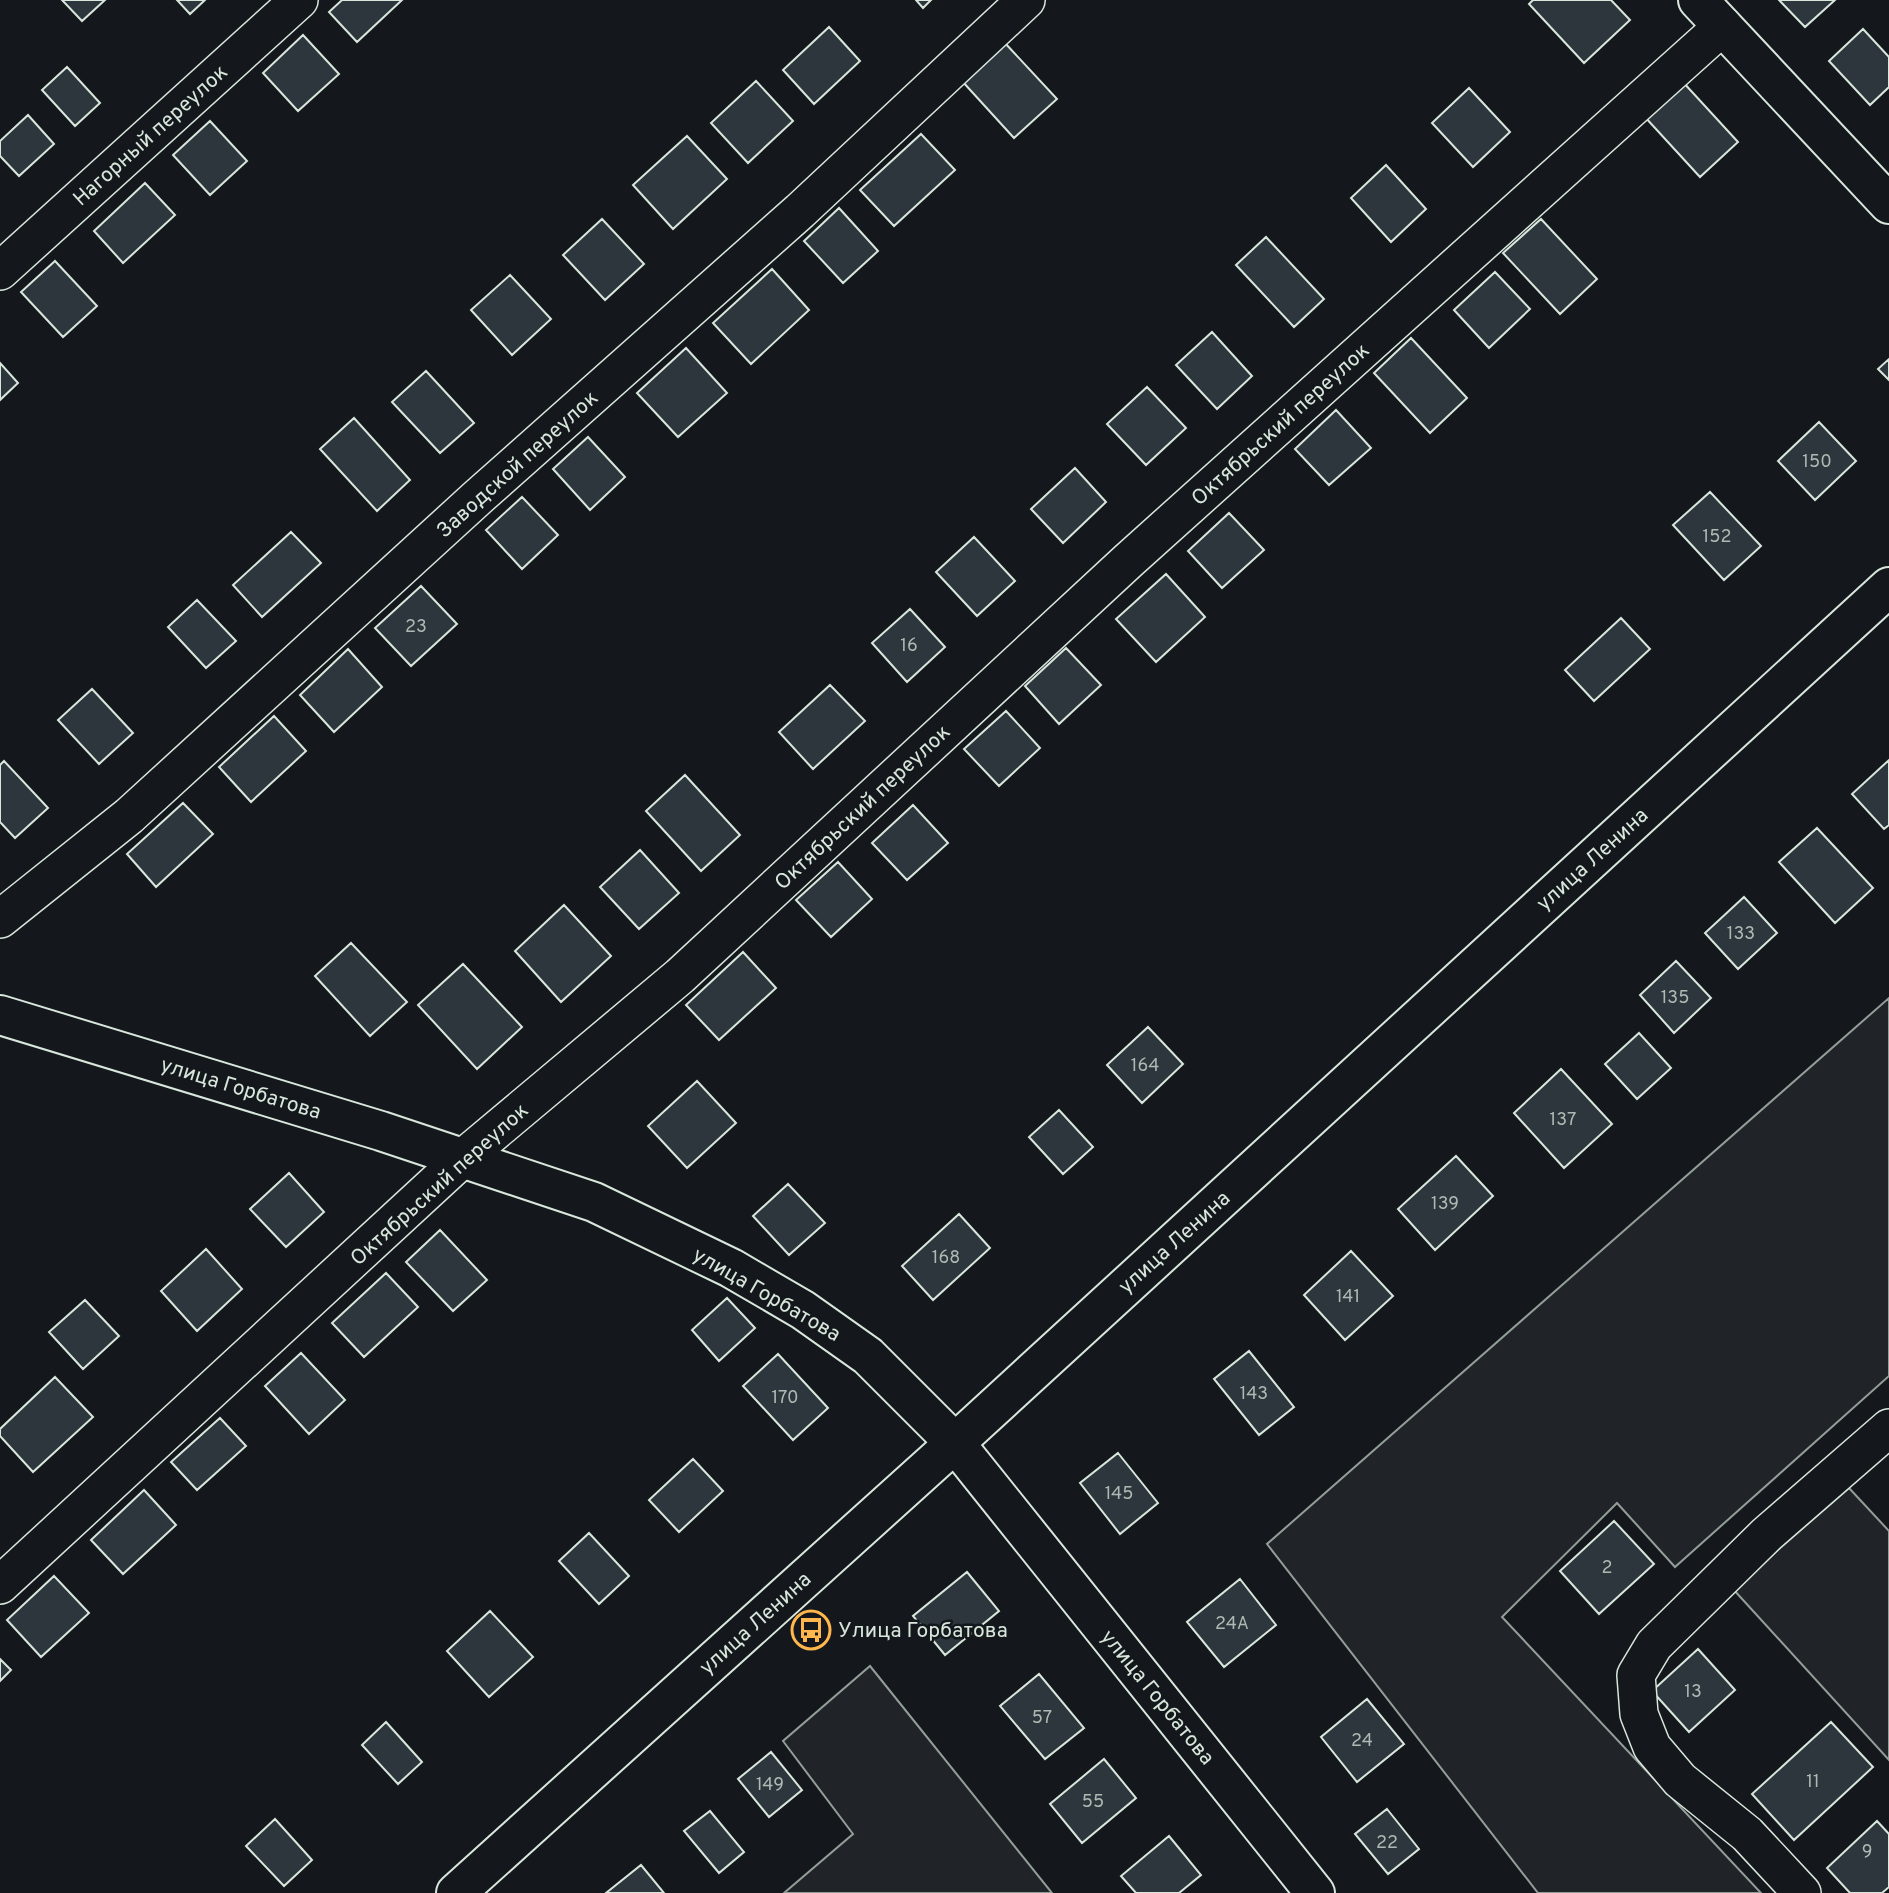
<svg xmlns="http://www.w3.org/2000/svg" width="1889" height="1893" font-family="Overpass,sans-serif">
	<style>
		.green { fill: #202428; stroke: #939e99; stroke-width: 2 }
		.building { fill: #2c363c; stroke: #d8e6dc; stroke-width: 2 }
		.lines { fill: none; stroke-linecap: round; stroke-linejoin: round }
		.street-casing { stroke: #d8e6dc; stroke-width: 40 }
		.secondary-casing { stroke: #d8e6dc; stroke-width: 42 }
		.primary-casing { stroke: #d8e6dc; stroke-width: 42 }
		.street { stroke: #14181c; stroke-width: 37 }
		.secondary { stroke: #14181c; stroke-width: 38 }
		.primary { stroke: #14181c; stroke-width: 38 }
		.labels { text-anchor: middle; stroke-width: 5; stroke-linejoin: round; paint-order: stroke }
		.number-label { font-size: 18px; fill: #adbab4 }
		.street-label { font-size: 21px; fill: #d8e6dc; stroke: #14181c }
		.poi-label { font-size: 21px; fill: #d8e6dc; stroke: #14181c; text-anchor: start }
	</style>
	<rect width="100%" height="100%" fill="#14181c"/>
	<path class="green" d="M 1889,998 L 1889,1376 L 1675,1567 L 1617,1503 L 1502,1617 L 1761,1893 L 1538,1893 L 1267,1544 Z
		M 1849,1488 L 1889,1531 L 1889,1760 L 1733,1589 Z
		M 870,1666 L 1052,1893 L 784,1893 L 853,1834 L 783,1741 Z"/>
	<path class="building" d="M 62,0 L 105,0 L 82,21 Z
		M 177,0 L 205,0 L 190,14 Z
		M 342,0 L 402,0 L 357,42 L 329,12 Z
		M 916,0 L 931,0 L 923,8 Z
		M 1533,0 L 1611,0 L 1630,20 L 1584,63 L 1529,4 Z
		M 1779,0 L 1835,0 L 1805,27 Z
		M 829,27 L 860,61 L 814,104 L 783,70 Z
		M 1863,29 L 1889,57 L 1889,87 L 1870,105 L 1829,61 Z
		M 303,35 L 339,74 L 298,111 L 263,73 Z
		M 1004,42 L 1057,99 L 1014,138 L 962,81 Z
		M 67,67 L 100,103 L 75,126 L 42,90 Z
		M 756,81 L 793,121 L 748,163 L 711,123 Z
		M 1682,81 L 1738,142 L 1700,177 L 1644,116 Z
		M 1469,88 L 1510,132 L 1473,167 L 1432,123 Z
		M 28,115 L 54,144 L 19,176 L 0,156 L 0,141 Z
		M 210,121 L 247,161 L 210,195 L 173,155 Z
		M 921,134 L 955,170 L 894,226 L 860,190 Z
		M 687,136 L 727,179 L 673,229 L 633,185 Z
		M 1386,165 L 1426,209 L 1391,242 L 1351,198 Z
		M 145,183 L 175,215 L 123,263 L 94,231 Z
		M 839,208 L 878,251 L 843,283 L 804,241 Z
		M 602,219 L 644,264 L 605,300 L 563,255 Z
		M 1541,219 L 1597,279 L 1560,314 L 1503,253 Z
		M 1266,237 L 1324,299 L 1294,327 L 1236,265 Z
		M 55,261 L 97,306 L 63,337 L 21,292 Z
		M 772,269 L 809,310 L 751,364 L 713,323 Z
		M 1495,272 L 1530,309 L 1489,348 L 1454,310 Z
		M 510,275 L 551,319 L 512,355 L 471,310 Z
		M 1212,332 L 1252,376 L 1217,409 L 1176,365 Z
		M 1411,338 L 1467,398 L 1430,433 L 1374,373 Z
		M 686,348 L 727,393 L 678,437 L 637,393 Z
		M 1889,359 L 1889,380 L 1878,369 Z
		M 0,363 L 18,383 L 0,400 Z
		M 426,371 L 474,423 L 440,453 L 392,402 Z
		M 1147,387 L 1186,428 L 1146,465 L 1107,424 Z
		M 1336,410 L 1371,448 L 1329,485 L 1295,449 Z
		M 354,418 L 410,480 L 377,511 L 320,449 Z
		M 1819,422 L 1856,461 L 1815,500 L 1778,461 Z
		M 588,437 L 625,477 L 590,510 L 553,469 Z
		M 1075,468 L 1106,502 L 1063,543 L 1031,509 Z
		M 1710,492 L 1761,546 L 1724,580 L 1673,525 Z
		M 522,497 L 558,535 L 522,569 L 486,530 Z
		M 1229,513 L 1264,550 L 1222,588 L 1188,551 Z
		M 291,532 L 321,563 L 262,617 L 233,585 Z
		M 974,537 L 1015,581 L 977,616 L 936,572 Z
		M 1166,574 L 1205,617 L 1156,662 L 1116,619 Z
		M 421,586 L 457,624 L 411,666 L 375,628 Z
		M 197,600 L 236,641 L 206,668 L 168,627 Z
		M 910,609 L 945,647 L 907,682 L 872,643 Z
		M 1621,618 L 1650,649 L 1594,701 L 1565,670 Z
		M 1066,648 L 1101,685 L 1059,724 L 1025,686 Z
		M 348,649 L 382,687 L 334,732 L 300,695 Z
		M 830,685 L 865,721 L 813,769 L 779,732 Z
		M 92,689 L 133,733 L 99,764 L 58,720 Z
		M 1006,711 L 1040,748 L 999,786 L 964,749 Z
		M 274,716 L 306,751 L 251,802 L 219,767 Z
		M 1889,760 L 1889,825 L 1884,829 L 1852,794 Z
		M 4,761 L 48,808 L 15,838 L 0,822 L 0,765 Z
		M 685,775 L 740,835 L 701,871 L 646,811 Z
		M 183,803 L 213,834 L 156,887 L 127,854 Z
		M 913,805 L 948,843 L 907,880 L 872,843 Z
		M 1817,828 L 1873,888 L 1835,923 L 1779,862 Z
		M 640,850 L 679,893 L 639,929 L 600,887 Z
		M 838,862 L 872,899 L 831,937 L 796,900 Z
		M 1744,897 L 1777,933 L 1738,969 L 1705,933 Z
		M 564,905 L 611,956 L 561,1002 L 515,951 Z
		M 351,943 L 407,1002 L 370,1036 L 315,976 Z
		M 743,952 L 776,988 L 719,1040 L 686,1005 Z
		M 1676,961 L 1711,998 L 1674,1033 L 1640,995 Z
		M 463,964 L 522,1027 L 477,1069 L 418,1005 Z
		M 1148,1027 L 1183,1064 L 1142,1103 L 1107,1065 Z
		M 1639,1033 L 1671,1068 L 1637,1099 L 1605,1064 Z
		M 1561,1069 L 1612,1124 L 1564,1168 L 1514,1113 Z
		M 697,1081 L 736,1123 L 687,1168 L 648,1126 Z
		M 1059,1110 L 1093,1147 L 1063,1174 L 1029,1137 Z
		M 1456,1156 L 1493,1196 L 1435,1250 L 1398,1209 Z
		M 289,1173 L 324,1212 L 286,1247 L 250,1209 Z
		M 788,1184 L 825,1223 L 789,1255 L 753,1216 Z
		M 959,1214 L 990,1248 L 933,1300 L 902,1266 Z
		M 440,1230 L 487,1280 L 453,1311 L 406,1262 Z
		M 206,1249 L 242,1289 L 197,1331 L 161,1291 Z
		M 1351,1251 L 1393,1296 L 1345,1340 L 1304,1295 Z
		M 386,1273 L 418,1307 L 364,1357 L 332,1323 Z
		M 727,1298 L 755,1328 L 719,1361 L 692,1330 Z
		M 85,1300 L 119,1336 L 83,1369 L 49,1332 Z
		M 1249,1351 L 1294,1407 L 1259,1435 L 1214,1379 Z
		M 301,1353 L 345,1400 L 309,1434 L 265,1386 Z
		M 778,1354 L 828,1408 L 793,1440 L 743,1386 Z
		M 55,1377 L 93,1417 L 33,1472 L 0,1436 L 0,1429 Z
		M 220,1418 L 246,1446 L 197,1490 L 171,1462 Z
		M 1118,1453 L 1158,1503 L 1120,1534 L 1080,1483 Z
		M 693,1459 L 723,1491 L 679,1532 L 649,1500 Z
		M 144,1490 L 176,1525 L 123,1574 L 91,1540 Z
		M 1614,1521 L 1654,1564 L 1599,1614 L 1560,1571 Z
		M 589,1533 L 629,1576 L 599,1604 L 559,1561 Z
		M 967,1572 L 999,1611 L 945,1655 L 913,1616 Z
		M 54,1576 L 89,1613 L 41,1657 L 7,1620 Z
		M 1240,1579 L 1276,1625 L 1224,1667 L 1187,1622 Z
		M 490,1611 L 533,1657 L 489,1697 L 447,1651 Z
		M 1698,1649 L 1735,1690 L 1689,1732 L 1652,1691 Z
		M 0,1659 L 11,1670 L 0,1681 Z
		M 1039,1674 L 1084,1728 L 1045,1759 L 1000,1706 Z
		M 1367,1699 L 1404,1744 L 1357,1782 L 1321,1737 Z
		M 386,1722 L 422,1762 L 398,1784 L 362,1745 Z
		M 1831,1722 L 1873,1767 L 1794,1840 L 1752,1794 Z
		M 771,1752 L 802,1790 L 769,1817 L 738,1779 Z
		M 1104,1759 L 1136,1798 L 1082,1843 L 1050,1804 Z
		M 1387,1809 L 1419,1849 L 1388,1874 L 1355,1834 Z
		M 710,1811 L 744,1852 L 719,1873 L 684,1831 Z
		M 275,1819 L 312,1860 L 284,1886 L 246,1846 Z
		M 1877,1821 L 1889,1834 L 1889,1887 L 1882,1893 L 1850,1893 L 1827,1868 Z
		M 1169,1836 L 1201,1875 L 1179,1893 L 1136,1893 L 1121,1876 Z
		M 641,1865 L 664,1893 L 606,1893 Z"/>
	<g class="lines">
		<defs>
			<path id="street" d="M 0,271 L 299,0
				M 0,919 L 129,816 L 477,498 L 800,211 L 1026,0
				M 0,1585 L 463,1158 L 680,976 L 1128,561 L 1723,26
				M 1802,1893 L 1747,1834 L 1680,1780 L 1652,1747 L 1639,1714 L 1636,1675 L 1654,1645 L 1767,1534 L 1889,1428"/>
			<path id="secondary" d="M 456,1893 L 955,1443 L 1889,587"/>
			<path id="primary" d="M 1698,0 L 1889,204
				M 0,1015 L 381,1131 L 594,1202 L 731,1268 L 803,1310 L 868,1356 L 955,1443 L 1315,1893"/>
		</defs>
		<use href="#street" class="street-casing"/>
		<use href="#secondary" class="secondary-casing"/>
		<use href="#primary" class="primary-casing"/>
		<use href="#street" class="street"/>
		<use href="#secondary" class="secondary"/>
		<use href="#primary" class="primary"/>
	</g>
	<defs>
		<symbol id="bus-ring" viewBox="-11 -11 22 22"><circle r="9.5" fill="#14181c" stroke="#ffb74d" stroke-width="1.5"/><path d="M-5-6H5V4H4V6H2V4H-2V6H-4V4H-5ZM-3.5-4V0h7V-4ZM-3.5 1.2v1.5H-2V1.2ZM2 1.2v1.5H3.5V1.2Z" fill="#ffb74d"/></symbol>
	</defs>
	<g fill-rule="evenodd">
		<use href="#bus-ring" x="789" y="1608" width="44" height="44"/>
	</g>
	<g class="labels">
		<g class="number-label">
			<text x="1817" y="467">150</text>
			<text x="1717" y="542">152</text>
			<text x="416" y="632">23</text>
			<text x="909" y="651">16</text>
			<text x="1741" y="939">133</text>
			<text x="1675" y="1003">135</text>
			<text x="1145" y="1071">164</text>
			<text x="1563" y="1125">137</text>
			<text x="1445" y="1209">139</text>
			<text x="946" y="1263">168</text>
			<text x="1348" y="1302">141</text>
			<text x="1254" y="1399">143</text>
			<text x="785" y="1403">170</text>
			<text x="1119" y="1499">145</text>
			<text x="1607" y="1573">2</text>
			<text x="1232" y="1629">24А</text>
			<text x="1693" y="1697">13</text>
			<text x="1042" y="1723">57</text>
			<text x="1362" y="1746">24</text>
			<text x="1813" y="1787">11</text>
			<text x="770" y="1790">149</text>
			<text x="1093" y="1807">55</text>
			<text x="1387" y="1848">22</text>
			<text x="1867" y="1857">9</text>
		</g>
		<g class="street-label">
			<text transform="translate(150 135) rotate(-42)" y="7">Нагорный переулок</text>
			<text transform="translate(1280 424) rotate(-42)" y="7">Октябрьский переулок</text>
			<text transform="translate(517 464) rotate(-42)" y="7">Заводской переулок</text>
			<text transform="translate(862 807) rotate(-43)" y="7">Октябрьский переулок</text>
			<text transform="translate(1592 859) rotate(-42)" y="7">улица Ленина</text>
			<text transform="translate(241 1088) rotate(17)" y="7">улица Горбатова</text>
			<text transform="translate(439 1184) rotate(-42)" y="7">Октябрьский переулок</text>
			<text transform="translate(1174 1242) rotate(-42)" y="7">улица Ленина</text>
			<text transform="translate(767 1294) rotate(30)" y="7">улица Горбатова</text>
			<text transform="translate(755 1623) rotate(-42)" y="7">улица Ленина</text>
			<text transform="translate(1158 1697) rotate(51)" y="7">улица Горбатова</text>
		</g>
		<g class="poi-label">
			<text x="838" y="1637">Улица Горбатова</text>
		</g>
	</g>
</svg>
